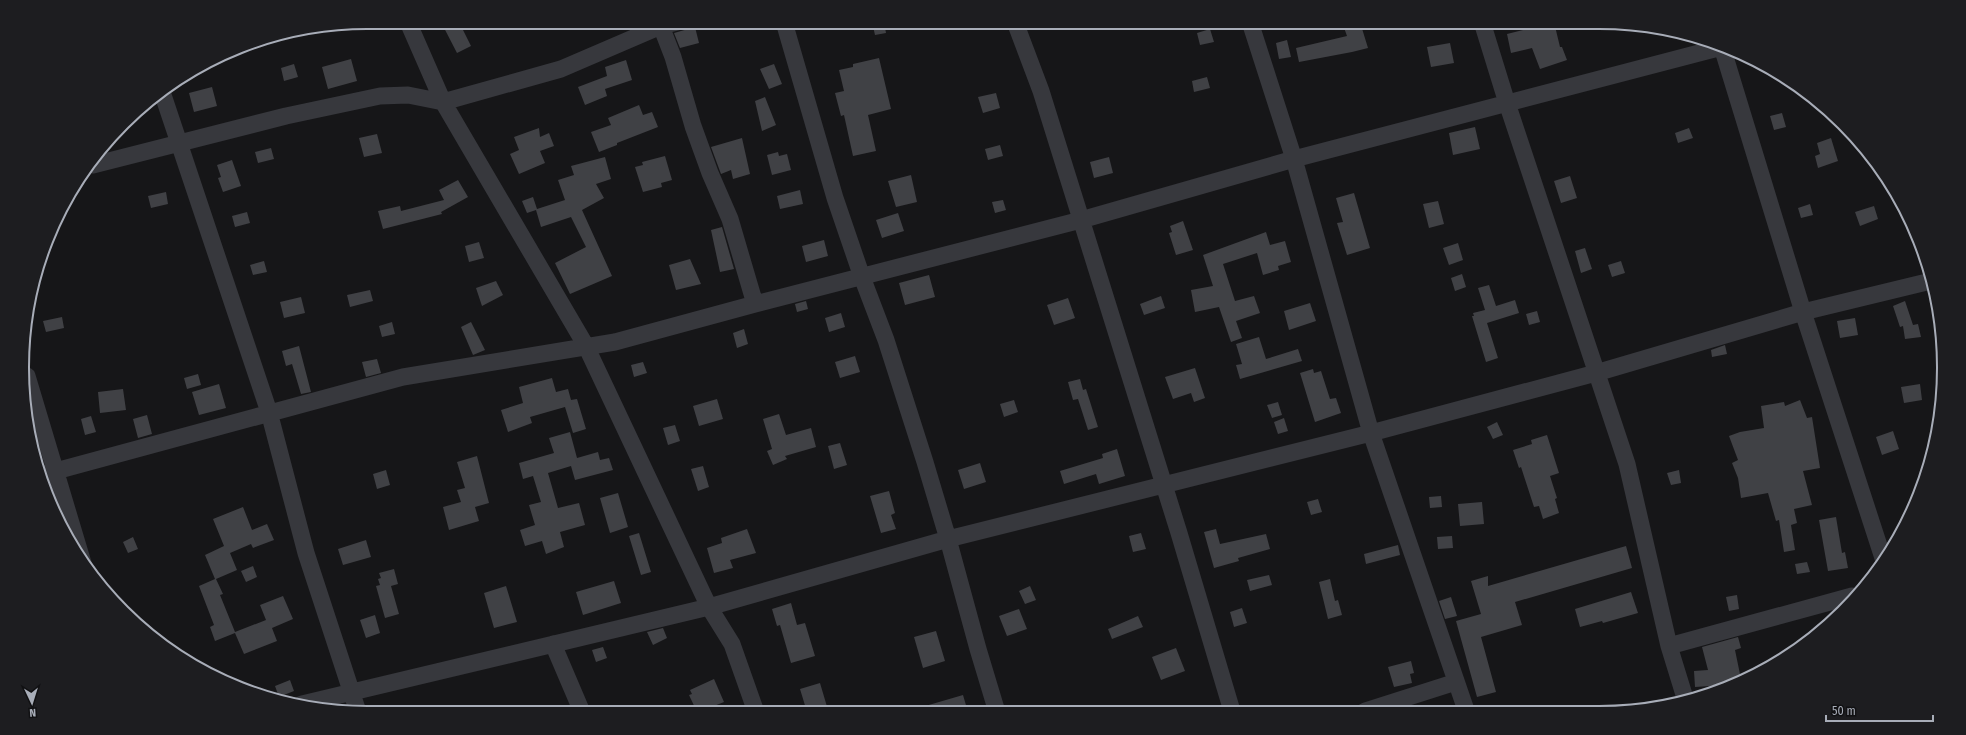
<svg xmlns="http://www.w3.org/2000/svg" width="1966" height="735" font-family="'Fira Sans Condensed',sans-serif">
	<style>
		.building { fill: #404145 }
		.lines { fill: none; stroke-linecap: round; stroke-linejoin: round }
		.minor { stroke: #37383d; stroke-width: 17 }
		.rim { fill: none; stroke: #a8adb8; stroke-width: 2 }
	</style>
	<rect width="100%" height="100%" fill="#161618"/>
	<path class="building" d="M 441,22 L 459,22 L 471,46 L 457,53 Z
		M 872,22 L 884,22 L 886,33 L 875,35 Z
		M 1342,22 L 1360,22 L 1368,48 L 1352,52 L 1299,62 L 1296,48 L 1347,36 Z
		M 1554,22 L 1560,47 L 1562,47 L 1567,60 L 1540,69 L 1532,48 L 1511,53 L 1507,34 Z
		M 695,27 L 699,43 L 680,48 L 674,33 Z
		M 1210,29 L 1214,42 L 1200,45 L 1197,33 Z
		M 1287,40 L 1291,57 L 1279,59 L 1276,43 Z
		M 1450,43 L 1454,63 L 1431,67 L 1427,47 Z
		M 879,58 L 891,109 L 868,115 L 876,151 L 853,156 L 844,115 L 841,116 L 835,93 L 844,91 L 839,70 L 853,67 L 853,64 Z
		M 351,59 L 357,81 L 328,89 L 322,67 Z
		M 626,60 L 632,80 L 605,89 L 607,96 L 585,105 L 578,87 L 607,76 L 605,67 Z
		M 294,64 L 298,77 L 284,81 L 281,68 Z
		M 774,64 L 782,84 L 769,89 L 760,69 Z
		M 1207,77 L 1210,88 L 1194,92 L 1192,81 Z
		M 212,87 L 217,106 L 194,112 L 189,93 Z
		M 996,93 L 1000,108 L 983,113 L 978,97 Z
		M 765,97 L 776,125 L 762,131 L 755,101 Z
		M 639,105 L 643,115 L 652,112 L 658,127 L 617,143 L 617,145 L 599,152 L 591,132 L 611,125 L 608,118 Z
		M 1782,113 L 1786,127 L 1774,130 L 1770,116 Z
		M 1475,127 L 1480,149 L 1453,155 L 1449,133 Z
		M 539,128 L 540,137 L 549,133 L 554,146 L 540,151 L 545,163 L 519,174 L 510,154 L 519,150 L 514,137 Z
		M 1689,128 L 1693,138 L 1678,143 L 1675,133 Z
		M 377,134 L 382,153 L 364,157 L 359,138 Z
		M 742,138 L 750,174 L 733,179 L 731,170 L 721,174 L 711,147 Z
		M 1831,138 L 1838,161 L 1818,168 L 1815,156 L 1820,154 L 1817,143 Z
		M 1000,145 L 1003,156 L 988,160 L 985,149 Z
		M 271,148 L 274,159 L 258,163 L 255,152 Z
		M 778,152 L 779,156 L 787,154 L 791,170 L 772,175 L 767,155 Z
		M 665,156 L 672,180 L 661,183 L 662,187 L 643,192 L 635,167 L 643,165 L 642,162 Z
		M 605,157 L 611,179 L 596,184 L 604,198 L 582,210 L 612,276 L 570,294 L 555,263 L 586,247 L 571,217 L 541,227 L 536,210 L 527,213 L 522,201 L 533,197 L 537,209 L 565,200 L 558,180 L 574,175 L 571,166 Z
		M 1109,157 L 1113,173 L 1094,178 L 1090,162 Z
		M 232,160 L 241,186 L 223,192 L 218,178 L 221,177 L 217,165 Z
		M 911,175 L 917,202 L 896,207 L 888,181 Z
		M 1570,176 L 1577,198 L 1561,203 L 1554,181 Z
		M 458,180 L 468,197 L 441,212 L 442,214 L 383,229 L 378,211 L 400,206 L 401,211 L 444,200 L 439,190 Z
		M 800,190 L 803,204 L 780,209 L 777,196 Z
		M 166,192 L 168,204 L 151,208 L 148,196 Z
		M 1354,193 L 1370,248 L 1347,255 L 1337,223 L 1343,222 L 1336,198 Z
		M 1003,200 L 1006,210 L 995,213 L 992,202 Z
		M 1438,201 L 1444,224 L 1429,228 L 1423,204 Z
		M 1810,204 L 1813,215 L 1801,218 L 1798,208 Z
		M 1874,206 L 1878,219 L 1860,226 L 1855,212 Z
		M 247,212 L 250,223 L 235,227 L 232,216 Z
		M 898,213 L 904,231 L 882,238 L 876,220 Z
		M 1183,221 L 1193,250 L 1176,255 L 1169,233 L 1172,232 L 1170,226 Z
		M 722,227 L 734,269 L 720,272 L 711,230 Z
		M 1266,232 L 1270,245 L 1285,241 L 1291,262 L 1278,266 L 1279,270 L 1263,275 L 1257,253 L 1223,264 L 1235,301 L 1254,296 L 1260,313 L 1236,321 L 1242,338 L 1231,342 L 1219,307 L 1195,312 L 1191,290 L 1213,286 L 1203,255 Z
		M 824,240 L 828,256 L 806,262 L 802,246 Z
		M 479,242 L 484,258 L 469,262 L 465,246 Z
		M 1458,243 L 1463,260 L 1449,265 L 1443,248 Z
		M 1585,248 L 1592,269 L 1581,273 L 1575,251 Z
		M 690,259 L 701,284 L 676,290 L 669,265 Z
		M 264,261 L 267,272 L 253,275 L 250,265 Z
		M 1621,261 L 1625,273 L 1612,277 L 1608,265 Z
		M 1462,274 L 1466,287 L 1455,291 L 1451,278 Z
		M 929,275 L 935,297 L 905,305 L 899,283 Z
		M 496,281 L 503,295 L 482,306 L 476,288 Z
		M 1489,285 L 1496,306 L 1515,300 L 1519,313 L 1487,323 L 1498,358 L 1486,362 L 1472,316 L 1474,316 L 1473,313 L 1485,310 L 1478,288 Z
		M 370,290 L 373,301 L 350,307 L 347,295 Z
		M 1161,296 L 1165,308 L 1144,315 L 1140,304 Z
		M 301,297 L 305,313 L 284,318 L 280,302 Z
		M 1068,298 L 1075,318 L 1054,325 L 1047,305 Z
		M 806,301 L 808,309 L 797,312 L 795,304 Z
		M 1905,301 L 1913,325 L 1918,324 L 1921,337 L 1905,339 L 1903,326 L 1900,327 L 1893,306 Z
		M 1310,303 L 1316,321 L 1289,330 L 1284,311 Z
		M 1537,311 L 1540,322 L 1529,325 L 1526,314 Z
		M 841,313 L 845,327 L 829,332 L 825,318 Z
		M 62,317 L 64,328 L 46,332 L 43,321 Z
		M 1855,318 L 1858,335 L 1840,338 L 1837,321 Z
		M 392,322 L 395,334 L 382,337 L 379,326 Z
		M 471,322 L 485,350 L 473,355 L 461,327 Z
		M 744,329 L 748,344 L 737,348 L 733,333 Z
		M 1259,337 L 1266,359 L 1298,349 L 1302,361 L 1240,379 L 1236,365 L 1242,364 L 1236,344 Z
		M 1725,345 L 1727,354 L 1712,357 L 1711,350 Z
		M 299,346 L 311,392 L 301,394 L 292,364 L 286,366 L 282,351 Z
		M 855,356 L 860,372 L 840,378 L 835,362 Z
		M 377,359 L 381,373 L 366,377 L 362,362 Z
		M 643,362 L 647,373 L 634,377 L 631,365 Z
		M 1195,368 L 1205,398 L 1194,402 L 1191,393 L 1173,399 L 1165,377 Z
		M 1313,369 L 1314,373 L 1321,371 L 1330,399 L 1336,398 L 1341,413 L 1315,422 L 1300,373 Z
		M 198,374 L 201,385 L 187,389 L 184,378 Z
		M 552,378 L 556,392 L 568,389 L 571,400 L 577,399 L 586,429 L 573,433 L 565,407 L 530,417 L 532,423 L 508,432 L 501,410 L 523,403 L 519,387 Z
		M 1080,379 L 1083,390 L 1086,389 L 1098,427 L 1088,430 L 1078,399 L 1073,400 L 1068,382 Z
		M 219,384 L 226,408 L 199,415 L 192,392 Z
		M 1920,384 L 1922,400 L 1904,403 L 1901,387 Z
		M 123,389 L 126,410 L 100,413 L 98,392 Z
		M 717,399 L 723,419 L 699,426 L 693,406 Z
		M 1014,400 L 1018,412 L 1004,417 L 1000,404 Z
		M 1800,400 L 1807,418 L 1812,417 L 1820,468 L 1803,471 L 1812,505 L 1794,509 L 1797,523 L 1791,525 L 1795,550 L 1784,552 L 1779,520 L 1776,521 L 1768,493 L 1741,498 L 1738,478 L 1732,463 L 1738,460 L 1729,436 L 1740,432 L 1764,428 L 1761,406 L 1784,402 L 1785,406 Z
		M 1278,402 L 1282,415 L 1272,418 L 1267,405 Z
		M 779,414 L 786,435 L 811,428 L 816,447 L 785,456 L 787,459 L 773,465 L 767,451 L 772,449 L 763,419 Z
		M 147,415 L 152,434 L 138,438 L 133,419 Z
		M 91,416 L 96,432 L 85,435 L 81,419 Z
		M 1284,418 L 1288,431 L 1278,434 L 1274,422 Z
		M 1497,422 L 1503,435 L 1493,439 L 1487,427 Z
		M 675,425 L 680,441 L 668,445 L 663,428 Z
		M 1893,431 L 1899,449 L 1882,455 L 1876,437 Z
		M 570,432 L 577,458 L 598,452 L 600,460 L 609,458 L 613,470 L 575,480 L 571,466 L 548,473 L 558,508 L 579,503 L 585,525 L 560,532 L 564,547 L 546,554 L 542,541 L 525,546 L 520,530 L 535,525 L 529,505 L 541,502 L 533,476 L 523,479 L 519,463 L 554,453 L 549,438 Z
		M 1547,435 L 1559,473 L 1550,476 L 1557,498 L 1555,499 L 1559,513 L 1543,519 L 1539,506 L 1534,507 L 1521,467 L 1519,468 L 1513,450 L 1532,444 L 1531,440 Z
		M 840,443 L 847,465 L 834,469 L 828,446 Z
		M 1117,449 L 1125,476 L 1099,484 L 1096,474 L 1064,484 L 1060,471 L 1103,458 L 1102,454 Z
		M 477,456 L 489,503 L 475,507 L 479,521 L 449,530 L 443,507 L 461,502 L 457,490 L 465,488 L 457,462 Z
		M 980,463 L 986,482 L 964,489 L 958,470 Z
		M 703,466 L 709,487 L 698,491 L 691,469 Z
		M 386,470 L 390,485 L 377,489 L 373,474 Z
		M 1679,470 L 1681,483 L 1671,485 L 1667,473 Z
		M 889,491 L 895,513 L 891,515 L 896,529 L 881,533 L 870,496 Z
		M 618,493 L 628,527 L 610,533 L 600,498 Z
		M 1441,496 L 1442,507 L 1430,508 L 1429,497 Z
		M 1318,499 L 1322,512 L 1311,515 L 1307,502 Z
		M 1482,502 L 1484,524 L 1460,526 L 1458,504 Z
		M 243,507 L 252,530 L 267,524 L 274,540 L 253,548 L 251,544 L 230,553 L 237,570 L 216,579 L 223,594 L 220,595 L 235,632 L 266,620 L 260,605 L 283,596 L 293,619 L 272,628 L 277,641 L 244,654 L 235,633 L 215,641 L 210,627 L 214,625 L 199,586 L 215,579 L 205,555 L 224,546 L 213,519 Z
		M 1836,517 L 1842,553 L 1845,552 L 1848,568 L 1828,571 L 1819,520 Z
		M 747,529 L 756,553 L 730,560 L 733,568 L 714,573 L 707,548 L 722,543 L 721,538 Z
		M 1216,529 L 1220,544 L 1266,534 L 1270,549 L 1238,558 L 1239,561 L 1214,568 L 1204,532 Z
		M 639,533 L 651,572 L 641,575 L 629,536 Z
		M 1141,533 L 1146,549 L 1133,552 L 1129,536 Z
		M 1452,536 L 1453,548 L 1438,549 L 1437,537 Z
		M 133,537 L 138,549 L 128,553 L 123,542 Z
		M 366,540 L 371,557 L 343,565 L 338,549 Z
		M 1398,545 L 1400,555 L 1366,564 L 1364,554 Z
		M 1626,546 L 1632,568 L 1515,602 L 1522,625 L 1481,637 L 1496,692 L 1477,697 L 1456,621 L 1481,614 L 1471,581 L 1488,576 L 1488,586 Z
		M 1807,562 L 1810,572 L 1797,574 L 1795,564 Z
		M 253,566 L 257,577 L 246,582 L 241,571 Z
		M 394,569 L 398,584 L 391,586 L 399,614 L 385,618 L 376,586 L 380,585 L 378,579 L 381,578 L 379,573 Z
		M 1269,575 L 1272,585 L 1250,591 L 1247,580 Z
		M 1330,579 L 1335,601 L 1338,600 L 1342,615 L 1328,619 L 1319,582 Z
		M 614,581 L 621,603 L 583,615 L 576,592 Z
		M 506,586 L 517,622 L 494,628 L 484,593 Z
		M 1030,586 L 1036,600 L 1025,604 L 1019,591 Z
		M 1631,592 L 1638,613 L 1603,623 L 1602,621 L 1580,627 L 1575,609 Z
		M 1737,595 L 1739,609 L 1729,611 L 1726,597 Z
		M 1451,597 L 1457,616 L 1445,619 L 1439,601 Z
		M 791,603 L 797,625 L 805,623 L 815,656 L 791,663 L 780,625 L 777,626 L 772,609 Z
		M 1242,608 L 1247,623 L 1234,627 L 1230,612 Z
		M 1019,609 L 1027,629 L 1007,636 L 999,616 Z
		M 375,615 L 380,633 L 366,638 L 360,620 Z
		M 1138,616 L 1143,627 L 1112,639 L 1108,629 Z
		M 663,628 L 667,638 L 653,645 L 647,632 Z
		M 936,631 L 945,661 L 923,668 L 914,637 Z
		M 1738,637 L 1741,648 L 1735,650 L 1741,679 L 1710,686 L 1695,687 L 1694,671 L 1708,670 L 1702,647 Z
		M 603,647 L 607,658 L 596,662 L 592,650 Z
		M 1176,648 L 1185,671 L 1161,680 L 1152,657 Z
		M 1411,661 L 1414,673 L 1410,674 L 1412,683 L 1394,687 L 1388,667 Z
		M 714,679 L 724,702 L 709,708 L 710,712 L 697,712 L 689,695 L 692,694 L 690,690 Z
		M 290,680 L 294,691 L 279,697 L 275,686 Z
		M 820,683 L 828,710 L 807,712 L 800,689 Z
		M 963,695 L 968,712 L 916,712 L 915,709 Z"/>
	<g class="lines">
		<path class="minor" d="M 408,22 L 443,102 L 586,346 L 709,607 L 732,644 L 756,712
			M 784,22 L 835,198 L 862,277 L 886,340 L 925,462 L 948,539 L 978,649 L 997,712
			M 1015,22 L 1041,91 L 1179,533 L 1232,711
			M 1250,22 L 1294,159 L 1371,433 L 1466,710
			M 1482,22 L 1507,103 L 1627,464 L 1669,646 L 1685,698
			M 661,26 L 673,57 L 693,126 L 710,173 L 730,219 L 755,304
			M 1722,47 L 1803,312 L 1883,558
			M 162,92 L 269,412 L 306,553 L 358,712
			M 93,165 L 286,116 L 380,96 L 408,95 L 443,102 L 561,69 L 661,26 L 677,22
			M 27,376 L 83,563
			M 41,475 L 403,377 L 615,342 L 755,304 L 1081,220 L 1294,159 L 1722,47
			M 553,644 L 582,712
			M 1669,646 L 1852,596
			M 302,704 L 709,607 L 948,539 L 1371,433 L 1596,373 L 1803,312 L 1931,281
			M 1365,711 L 1456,682"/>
	</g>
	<path d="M0 0H1966V735H0ZM367 29H1599A338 338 0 0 1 1937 367V368A338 338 0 0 1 1599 706H367A338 338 0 0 1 29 368V367A338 338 0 0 1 367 29Z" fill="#1d1d20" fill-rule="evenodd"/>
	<path class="rim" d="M367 29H1599A338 338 0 0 1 1937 367V368A338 338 0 0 1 1599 706H367A338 338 0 0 1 29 368V367A338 338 0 0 1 367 29Z"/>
	<g transform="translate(32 703) rotate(176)" stroke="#111113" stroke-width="3" paint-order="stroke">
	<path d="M0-3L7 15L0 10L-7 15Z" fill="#a8adb8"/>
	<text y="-6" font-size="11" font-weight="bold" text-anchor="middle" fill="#a8adb8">N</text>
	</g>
	<path d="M1826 715v6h107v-6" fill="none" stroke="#a8adb8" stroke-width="2"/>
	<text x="1832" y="715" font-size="12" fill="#a8adb8" stroke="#111113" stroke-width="3" paint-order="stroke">50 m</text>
</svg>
